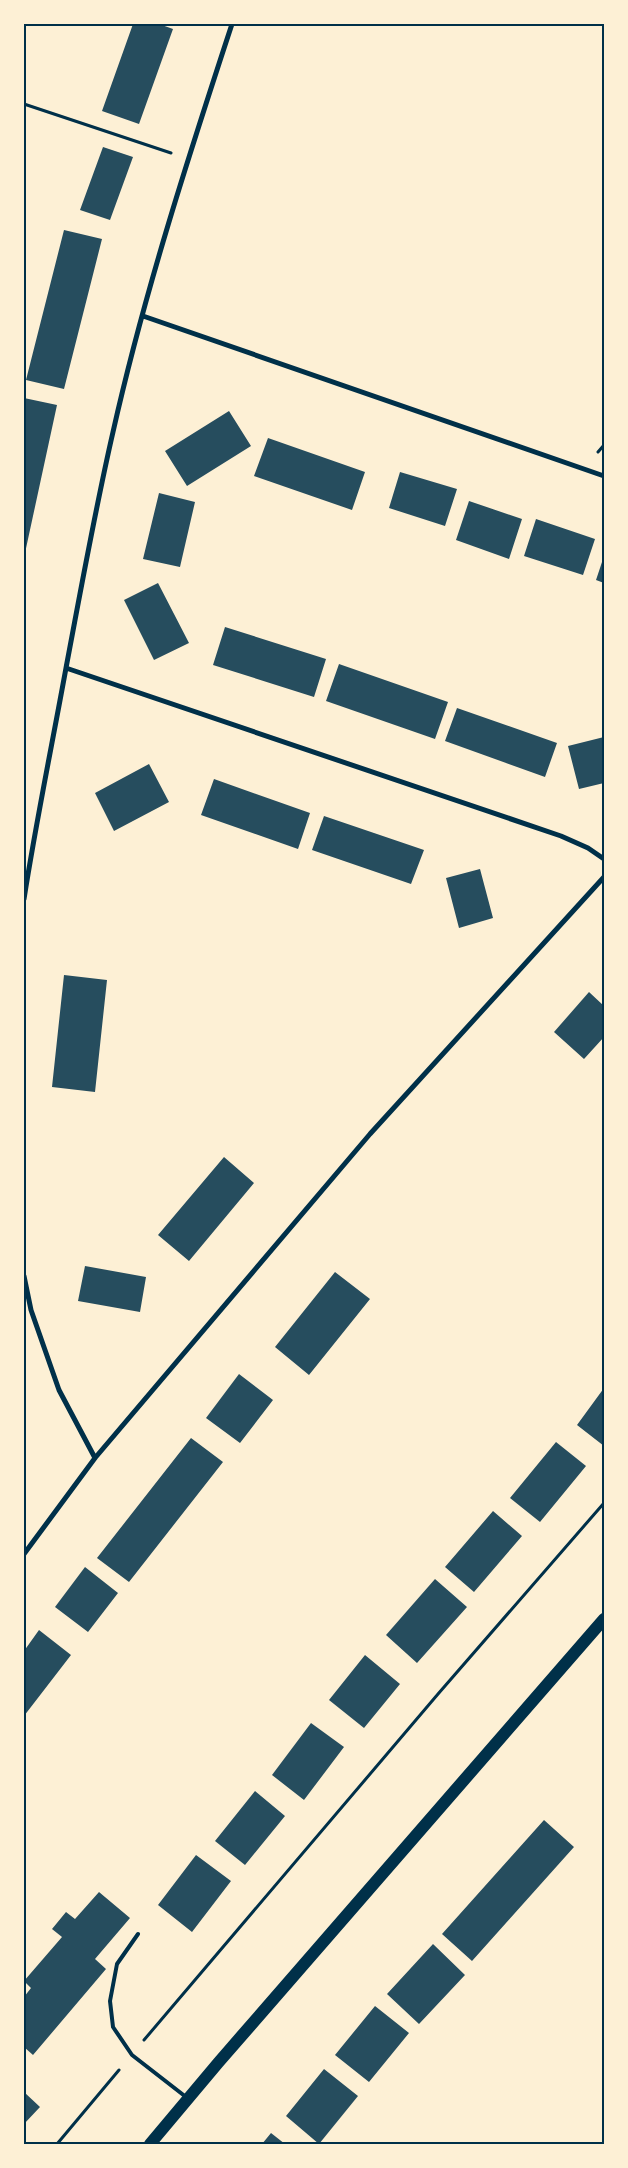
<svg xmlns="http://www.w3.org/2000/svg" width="628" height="2168" font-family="'Space Grotesk',sans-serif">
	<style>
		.building { fill: #264d5e }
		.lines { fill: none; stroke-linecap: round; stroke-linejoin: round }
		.path { stroke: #003049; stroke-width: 3 }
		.service { stroke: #003049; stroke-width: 4 }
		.minor { stroke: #003049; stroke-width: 5 }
		.primary { stroke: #003049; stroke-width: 12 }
		.neatline { fill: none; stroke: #003049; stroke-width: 2 }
	</style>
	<rect width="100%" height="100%" fill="#fdf0d5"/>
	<path class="building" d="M 133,24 L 159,24 L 173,29 L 139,124 L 102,111 Z
		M 103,147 L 133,157 L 110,220 L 80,210 Z
		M 64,230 L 102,239 L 64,389 L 26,380 Z
		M 24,398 L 57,405 L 25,553 L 24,553 Z
		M 229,411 L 251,446 L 187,486 L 165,451 Z
		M 268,438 L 365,472 L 352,510 L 254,476 Z
		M 400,472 L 457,489 L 445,526 L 389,508 Z
		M 159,493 L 195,502 L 180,567 L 143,559 Z
		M 469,501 L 522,519 L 509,559 L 456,540 Z
		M 536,519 L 595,539 L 583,575 L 524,556 Z
		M 604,556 L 604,583 L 596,580 Z
		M 158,583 L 189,643 L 154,660 L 124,600 Z
		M 225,627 L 326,659 L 314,697 L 213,665 Z
		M 339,664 L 448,702 L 435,739 L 326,701 Z
		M 457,708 L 557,743 L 545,777 L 445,741 Z
		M 604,737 L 604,783 L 579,789 L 568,746 Z
		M 149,764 L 169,802 L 114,831 L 95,793 Z
		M 214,779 L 310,813 L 298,849 L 201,815 Z
		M 324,816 L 424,850 L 411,884 L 312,850 Z
		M 480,869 L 493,918 L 459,928 L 446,878 Z
		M 64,975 L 107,980 L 95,1092 L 52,1087 Z
		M 589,992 L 604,1006 L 604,1037 L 584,1059 L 554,1032 Z
		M 224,1157 L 254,1183 L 189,1261 L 158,1235 Z
		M 85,1266 L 146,1277 L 140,1312 L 78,1301 Z
		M 335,1272 L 370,1299 L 309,1375 L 275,1347 Z
		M 239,1374 L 273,1400 L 240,1443 L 206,1418 Z
		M 604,1388 L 604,1446 L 577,1425 Z
		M 191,1438 L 223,1462 L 129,1582 L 97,1558 Z
		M 556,1442 L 586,1466 L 540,1522 L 510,1498 Z
		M 493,1511 L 522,1536 L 474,1592 L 445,1567 Z
		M 85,1567 L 118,1593 L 88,1632 L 55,1607 Z
		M 435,1579 L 467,1607 L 417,1663 L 386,1635 Z
		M 39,1630 L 71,1655 L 24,1716 L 24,1651 Z
		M 365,1655 L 400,1684 L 364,1728 L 329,1700 Z
		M 311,1723 L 344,1747 L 304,1800 L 272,1775 Z
		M 255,1791 L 285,1816 L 245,1865 L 215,1841 Z
		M 544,1820 L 574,1847 L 472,1961 L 442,1934 Z
		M 196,1855 L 231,1881 L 192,1932 L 158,1905 Z
		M 99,1892 L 130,1918 L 95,1959 L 106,1969 L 33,2055 L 24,2047 L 24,1997 L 31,1988 L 24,1981 L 62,1937 L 52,1929 L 66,1912 L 75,1919 Z
		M 433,1944 L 465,1975 L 419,2024 L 387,1994 Z
		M 375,2006 L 409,2033 L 369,2082 L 335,2055 Z
		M 324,2069 L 358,2096 L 319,2144 L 286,2116 Z
		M 24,2092 L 40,2107 L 24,2124 Z
		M 271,2133 L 285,2144 L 262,2144 Z"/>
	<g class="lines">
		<path class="path" d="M 24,104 L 171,153
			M 598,452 L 604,445
			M 144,2040 L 438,1694 L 604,1503
			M 57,2144 L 119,2070"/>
		<path class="service" d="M 138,1934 L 117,1964 L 110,2001 L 113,2027 L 132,2055 L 186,2097"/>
		<path class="minor" d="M 143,316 L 604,476
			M 66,668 L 561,836 L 588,848 L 604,859
			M 24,899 C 36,822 52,745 66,668 C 81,589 95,510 113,432 C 144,294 188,158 232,24
			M 24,1276 L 31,1310 L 59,1390 L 95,1458
			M 24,1554 L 95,1458 L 370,1134 L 604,877"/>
		<path class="primary" d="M 150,2144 L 218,2063 L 604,1619"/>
	</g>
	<rect width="628" height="2168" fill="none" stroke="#fdf0d5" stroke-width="50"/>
	<rect x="25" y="25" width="578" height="2118" class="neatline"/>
</svg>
